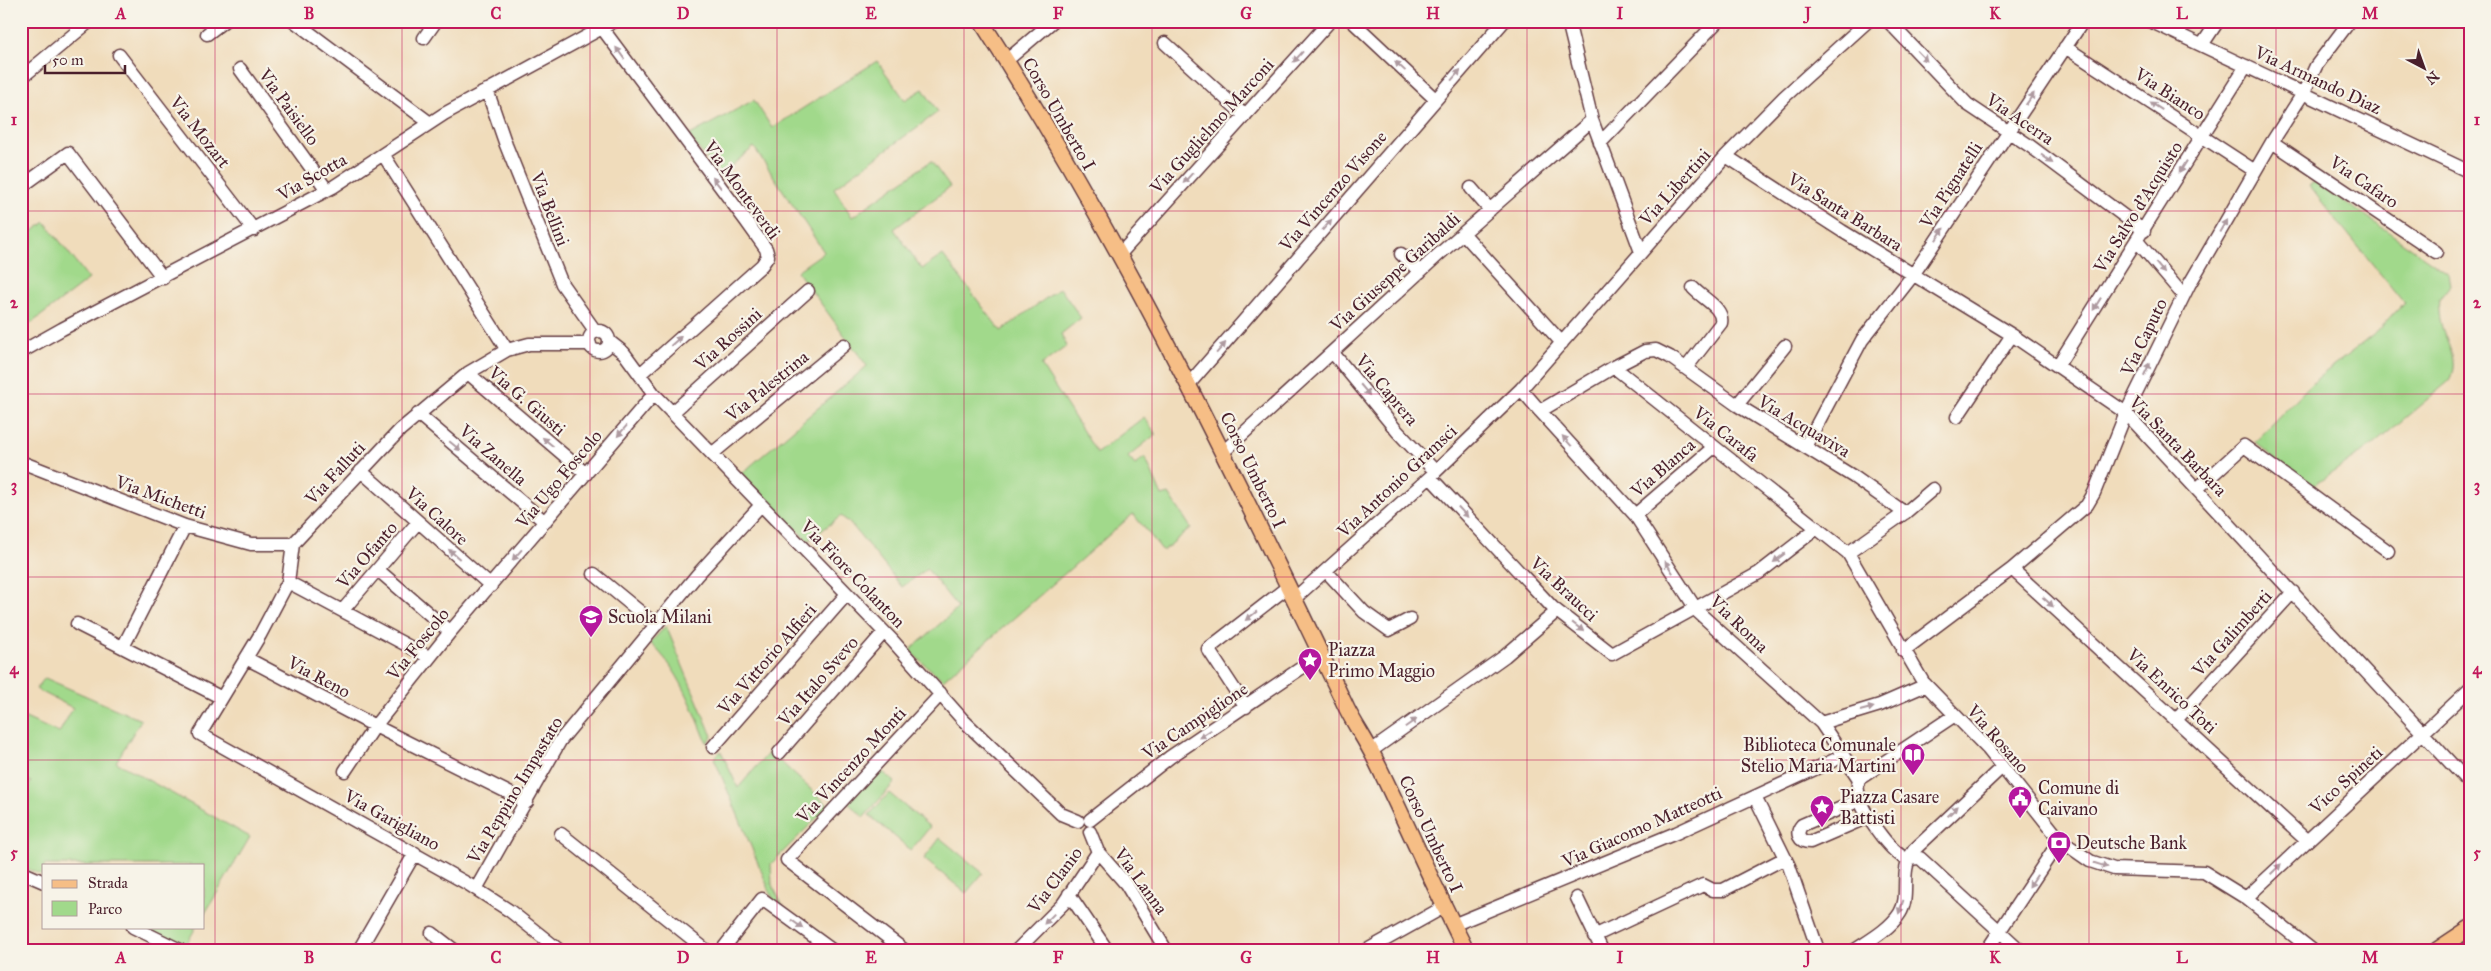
<svg xmlns="http://www.w3.org/2000/svg" width="2491" height="971" font-family="'IM FELL Great Primer',serif">
	<style>
		.green { fill: #a1d98b; stroke: #767c5b }
		.lines { fill: none; stroke-linecap: round; stroke-linejoin: round }
		.minor-casing { stroke: #633b41; stroke-width: 15 }
		.major-casing { stroke: #633b41; stroke-width: 18 }
		.minor { stroke: #fff; stroke-width: 12 }
		.major { stroke: #f6be86; stroke-width: 15 }
		.oneway { fill: #ae9aa0 }
		.grid { fill: none; stroke: #c2185b; stroke-width: 1; stroke-opacity: 0.55 }
		.labels { text-anchor: middle; stroke-width: 4.5; stroke-linejoin: round; paint-order: stroke }
		.street-label { font-size: 18px; fill: #4a1f2b; stroke: #f7f3e8 }
		.poi-label { font-size: 18px; fill: #4a1f2b; stroke: #f7f3e8; text-anchor: start }
		.neatline { fill: none; stroke: #c2185b; stroke-width: 2 }
		.grid-label { font-size: 16px; text-anchor: middle; font-weight: bold; fill: #c2185b }
	</style>
	<rect width="100%" height="100%" fill="#f7f3e8"/>
	<filter id="ink" filterUnits="userSpaceOnUse"><feTurbulence type="fractalNoise" baseFrequency=".02" numOctaves="2"/><feDisplacementMap in="SourceGraphic" scale="10" xChannelSelector="R" yChannelSelector="G"/><feConvolveMatrix kernelMatrix="1 2 1 2 8 2 1 2 1" color-interpolation-filters="sRGB"/></filter>
	<filter id="wash" filterUnits="userSpaceOnUse"><feTurbulence type="fractalNoise" baseFrequency=".0096" numOctaves="4" result="noise"/><feDisplacementMap in="SourceGraphic" scale="20" xChannelSelector="R" yChannelSelector="G"/><feGaussianBlur stdDeviation="1.12" result="paint"/><feColorMatrix in="noise" values="0 0 0 0 0 0 0 0 0 0 0 0 0 0 0 0 0 1.4 0 .05"/><feComposite in="paint" operator="in"/></filter>
	<g filter="url(#wash)">
		<rect width="100%" height="100%" fill="#f0dcbb"/>
		<path class="green" d="M 877,61 L 905,100 L 923,89 L 938,112 L 834,188 L 852,217 L 931,161 L 950,187 L 894,229 L 922,269 L 943,255 L 1001,331 L 1060,288 L 1081,318 L 1061,334 L 1067,346 L 1041,365 L 1097,453 L 1144,417 L 1156,434 L 1128,457 L 1135,465 L 1145,457 L 1162,496 L 1169,494 L 1191,528 L 1163,551 L 1133,514 L 943,680 L 909,651 L 958,608 L 927,569 L 902,587 L 851,524 L 841,516 L 808,541 L 741,474 L 867,366 L 797,271 L 824,252 L 754,147 L 720,175 L 688,136 L 754,100 L 772,128 Z
			M 2315,181 L 2449,274 L 2451,285 C 2447,289 2442,295 2439,300 C 2438,304 2439,308 2439,312 C 2441,340 2463,358 2448,382 L 2374,444 L 2310,488 L 2255,442 L 2314,381 L 2377,332 L 2404,303 L 2309,186 Z
			M 45,222 L 89,279 L 21,331 L 21,240 Z
			M 666,626 L 712,736 L 707,743 C 693,708 679,668 650,643 Z
			M 45,678 L 141,720 L 116,762 L 250,837 L 204,915 L 204,865 L 44,865 L 44,876 L 21,866 L 21,802 L 31,782 L 21,777 L 21,716 L 59,733 L 73,708 L 36,689 Z
			M 771,750 L 781,762 L 829,806 L 771,864 L 772,885 L 784,908 L 773,899 L 714,758 L 721,751 L 738,788 Z
			M 879,769 L 895,782 L 864,817 L 848,803 Z
			M 889,793 L 930,827 L 911,850 L 869,815 Z
			M 940,838 L 983,873 L 966,893 L 924,859 Z
			M 143,927 L 196,927 L 185,947 Z"/>
	</g>
	<g filter="url(#ink)">
		<g class="lines">
			<defs>
				<path id="minor" d="M 294,21 L 430,123
					M 592,21 L 602,28 L 746,221 L 766,249 L 768,256 L 762,265 L 640,374
					M 1352,21 L 1435,99
					M 1568,21 L 1592,120 L 1641,252
					M 1888,21 L 1967,104 L 2030,146 L 2144,231
					M 2150,21 L 2470,172
					M 207,34 L 224,21
					M 424,38 L 436,21
					M 1165,43 L 1245,116
					M 2202,45 L 2218,21
					M 2065,47 L 2255,171
					M 119,55 L 254,230
					M 1006,61 L 1053,21
					M 240,69 L 327,190
					M 21,78 L 90,21
					M 487,90 L 506,145 L 562,284 L 596,332
					M 2272,142 L 2436,252
					M 1600,143 L 1718,21
					M 383,154 L 507,350
					M 1726,156 L 1842,231 L 2012,335 L 2126,413 L 2470,784
					M 21,187 L 68,153 L 163,278
					M 1471,188 L 1490,210
					M 1463,233 L 1562,343
					M 2137,241 L 2183,295
					M 1120,254 L 1330,21
					M 1401,254 L 1420,272
					M589 341a10 10 0 1 1 20 0a10 10 0 1 1-20 0Z
					M 610,342 L 624,353 L 654,394 L 892,640 L 963,720 L 1061,814 L 1078,821
					M 21,352 L 62,329 L 333,187 L 444,114 L 615,21
					M 1333,353 L 1397,431 L 1435,471
					M 2058,365 L 2246,66
					M 1614,367 L 1848,553 L 1923,682 L 1988,749 L 2060,840 L 2090,861 L 2114,869 L 2204,872 L 2246,898 L 2312,950
					M 1686,368 L 1721,323 C 1724,308 1703,299 1693,288
					M 468,373 L 586,474
					M 1189,384 L 1504,21
					M 1521,389 L 1540,411 L 1614,367 L 1645,351 L 1656,350 L 1670,357 L 1737,405 L 1854,477 L 1905,513
					M 1737,405 L 1785,346
					M 1540,411 L 1635,515 L 1698,612 L 1821,723 L 1859,779 C 1858,783 1857,787 1858,791 C 1859,809 1890,853 1907,859
					M 672,413 L 808,291
					M 418,414 L 545,522
					M 1957,417 L 2012,335
					M 1805,447 L 1862,340 L 1913,275 L 2083,21
					M 713,453 L 844,345
					M 1222,453 L 1437,256 L 1592,120
					M 21,462 L 185,526 L 251,544 L 293,544
					M 361,471 L 491,586
					M 1430,477 L 1553,608 L 1612,654 L 1759,573 L 1817,528
					M 2197,489 L 2244,446 L 2388,551
					M 1635,515 L 1714,447
					M 1848,553 L 1906,512 L 1933,489
					M 2012,569 L 2306,840
					M 378,570 L 450,632
					M 1326,571 L 1364,612 L 1389,630 L 1410,619
					M 594,574 L 656,625
					M 288,582 L 429,657
					M 1295,598 L 1430,477 L 1521,389 L 1726,156 L 1784,97 L 1868,21
					M 343,610 L 418,522
					M 77,624 L 220,697
					M 123,647 L 185,526
					M 1903,651 L 2012,569 L 2087,505 L 2094,493 L 2126,413 L 2189,285 L 2272,142 L 2304,92 L 2316,66 L 2350,21
					M 246,658 L 375,726 L 527,802
					M 1246,707 L 1208,649 L 1289,586
					M 2177,719 L 2293,592
					M 1821,723 L 1880,705 L 1926,685
					M 713,747 L 847,594
					M 1371,751 L 1505,656 L 1557,611
					M 779,753 L 884,632
					M 345,771 L 375,726 L 450,632 L 654,394
					M 1859,779 L 1955,715
					M 1755,797 L 1789,866 L 1818,950
					M 1860,800 L 1802,825 C 1795,833 1799,842 1810,842 L 1870,816
					M 1090,820 L 1170,757 L 1322,654
					M 1090,832 L 1098,852 L 1126,884 L 1166,950
					M 561,834 L 706,950
					M 1907,859 L 1920,858 L 2020,950
					M 21,872 L 44,882
					M 476,889 L 560,741 L 697,575 L 761,505
					M 1069,894 L 1107,950
					M 1577,898 L 1602,950
					M 2246,898 L 2470,689
					M 1453,925 L 1676,833 L 1843,756
					M 133,927 L 180,950
					M 432,933 L 454,950
					M 1594,936 L 1703,885 L 1713,890 L 1723,890 L 1785,858
					M 359,950 L 415,853
					M 559,950 L 510,911 L 468,884 L 200,734 L 260,635 L 288,582 L 293,544 L 400,430 L 468,373 L 507,350 L 529,344 L 590,344
					M 722,950 L 762,899 L 832,950
					M 904,950 L 787,860 L 941,694
					M 1017,950 L 1063,904 L 1098,852
					M 1367,950 L 1444,907
					M 1855,950 C 1870,940 1890,929 1900,913 C 1911,895 1898,872 1914,850 L 2002,767
					M 1987,950 L 2060,840
					M 2463,950 L 2470,948"/>
				<path id="major" d="M 981,21 C 1122,240 1235,474 1347,709 C 1355,725 1365,739 1373,755 C 1405,819 1433,886 1466,950
					M 2437,950 L 2470,928"/>
			</defs>
			<use href="#minor" class="minor-casing"/>
			<use href="#major" class="major-casing"/>
			<use href="#minor" class="minor"/>
			<use href="#major" class="major"/>
		</g>
		<defs><path id="oneway-solid" d="M-6-.8H1V-3.2L6.5 0L1 3.2V.8H-6Z" transform="scale(1.25)"/></defs>
		<g class="oneway">
			<use href="#oneway-solid" transform="translate(620 53) rotate(-126)"/>
			<use href="#oneway-solid" transform="translate(1922 56) rotate(46)"/>
			<use href="#oneway-solid" transform="translate(1298 57) rotate(132)"/>
			<use href="#oneway-solid" transform="translate(1400 66) rotate(-137)"/>
			<use href="#oneway-solid" transform="translate(1456 75) rotate(-49)"/>
			<use href="#oneway-solid" transform="translate(2030 99) rotate(-55)"/>
			<use href="#oneway-solid" transform="translate(2156 106) rotate(-147)"/>
			<use href="#oneway-solid" transform="translate(2047 159) rotate(37)"/>
			<use href="#oneway-solid" transform="translate(2183 167) rotate(122)"/>
			<use href="#oneway-solid" transform="translate(1188 178) rotate(132)"/>
			<use href="#oneway-solid" transform="translate(717 183) rotate(-128)"/>
			<use href="#oneway-solid" transform="translate(1327 225) rotate(-49)"/>
			<use href="#oneway-solid" transform="translate(2223 226) rotate(-60)"/>
			<use href="#oneway-solid" transform="translate(1940 234) rotate(-57)"/>
			<use href="#oneway-solid" transform="translate(2160 268) rotate(50)"/>
			<use href="#oneway-solid" transform="translate(2097 304) rotate(122)"/>
			<use href="#oneway-solid" transform="translate(676 341) rotate(-42)"/>
			<use href="#oneway-solid" transform="translate(1221 348) rotate(-49)"/>
			<use href="#oneway-solid" transform="translate(2147 369) rotate(-65)"/>
			<use href="#oneway-solid" transform="translate(1365 390) rotate(50)"/>
			<use href="#oneway-solid" transform="translate(622 431) rotate(131)"/>
			<use href="#oneway-solid" transform="translate(1567 441) rotate(-132)"/>
			<use href="#oneway-solid" transform="translate(548 442) rotate(-140)"/>
			<use href="#oneway-solid" transform="translate(455 446) rotate(40)"/>
			<use href="#oneway-solid" transform="translate(1463 512) rotate(47)"/>
			<use href="#oneway-solid" transform="translate(454 554) rotate(-139)"/>
			<use href="#oneway-solid" transform="translate(517 555) rotate(131)"/>
			<use href="#oneway-solid" transform="translate(1779 558) rotate(142)"/>
			<use href="#oneway-solid" transform="translate(1669 567) rotate(-123)"/>
			<use href="#oneway-solid" transform="translate(2048 602) rotate(42)"/>
			<use href="#oneway-solid" transform="translate(1251 616) rotate(142)"/>
			<use href="#oneway-solid" transform="translate(1578 627) rotate(38)"/>
			<use href="#oneway-solid" transform="translate(1867 709) rotate(-15)"/>
			<use href="#oneway-solid" transform="translate(1411 723) rotate(-35)"/>
			<use href="#oneway-solid" transform="translate(1205 734) rotate(147)"/>
			<use href="#oneway-solid" transform="translate(1953 811) rotate(-44)"/>
			<use href="#oneway-solid" transform="translate(2101 865) rotate(17)"/>
			<use href="#oneway-solid" transform="translate(2276 869) rotate(-44)"/>
			<use href="#oneway-solid" transform="translate(2033 881) rotate(124)"/>
			<use href="#oneway-solid" transform="translate(1901 907) rotate(109)"/>
			<use href="#oneway-solid" transform="translate(1049 919) rotate(134)"/>
			<use href="#oneway-solid" transform="translate(797 924) rotate(36)"/>
		</g>
	</g>
	<path class="grid" d="M 215,21 L 215,950M 402,21 L 402,950M 590,21 L 590,950M 777,21 L 777,950M 964,21 L 964,950M 1152,21 L 1152,950M 1339,21 L 1339,950M 1527,21 L 1527,950M 1714,21 L 1714,950M 1901,21 L 1901,950M 2089,21 L 2089,950M 2276,21 L 2276,950M 21,211 L 2470,211M 21,394 L 2470,394M 21,577 L 2470,577M 21,760 L 2470,760"/>
	<defs>
		<symbol id="school-pin" viewBox="-11 -11 22 30"><path d="M0 17L-7.5 6A9.5 9.5 0 1 1 7.5 6Z" fill="#b5179e" stroke="#f7f3e8"/><path d="M0-5L7-2L0 1L-7-2ZM-4 1L0 2.5L4 1V4Q0 6-4 4Z" fill="#fff"/></symbol>
		<symbol id="sight-pin" viewBox="-11 -11 22 30"><path d="M0 17L-7.5 6A9.5 9.5 0 1 1 7.5 6Z" fill="#b5179e" stroke="#f7f3e8"/><path d="M0-6L1.8-2.2L6-1.7L2.9 1.2L3.7 5.4L0 3.3L-3.7 5.4L-2.9 1.2L-6-1.7L-1.8-2.2Z" fill="#fff"/></symbol>
		<symbol id="library-pin" viewBox="-11 -11 22 30"><path d="M0 17L-7.5 6A9.5 9.5 0 1 1 7.5 6Z" fill="#b5179e" stroke="#f7f3e8"/><path d="M-6-4Q-3-5.5-.7-3.5V5Q-3 3-6 4ZM6-4Q3-5.5 .7-3.5V5Q3 3 6 4Z" fill="#fff"/></symbol>
		<symbol id="civic-pin" viewBox="-11 -11 22 30"><path d="M0 17L-7.5 6A9.5 9.5 0 1 1 7.5 6Z" fill="#b5179e" stroke="#f7f3e8"/><path d="M-.6-6.5H3V-4.5H.6V-3L4-1V1h2V6H-6V1h2V-1L-.6-3ZM-1.2 2.5V6h2.4V2.5Z" fill="#fff"/></symbol>
		<symbol id="bank-pin" viewBox="-11 -11 22 30"><path d="M0 17L-7.5 6A9.5 9.5 0 1 1 7.5 6Z" fill="#b5179e" stroke="#f7f3e8"/><path d="M-6-4H6V4H-6ZM0-2.3a2.3 2.3 0 1 0 0 4.6a2.3 2.3 0 1 0 0-4.6Z" fill="#fff"/></symbol>
	</defs>
	<g fill-rule="evenodd">
		<use href="#school-pin" x="577" y="603" width="28" height="38"/>
		<use href="#sight-pin" x="1296" y="646" width="28" height="38"/>
		<use href="#library-pin" x="1899" y="741" width="28" height="38"/>
		<use href="#civic-pin" x="2006" y="784" width="28" height="38"/>
		<use href="#sight-pin" x="1808" y="793" width="28" height="38"/>
		<use href="#bank-pin" x="2045" y="829" width="28" height="38"/>
	</g>
	<g class="labels">
		<g class="street-label">
			<text transform="translate(2318 80) rotate(25)" y="6">Via Armando Diaz</text>
			<text transform="translate(2170 94) rotate(33)" y="6">Via Bianco</text>
			<text transform="translate(289 107) rotate(54)" y="6">Via Paisiello</text>
			<text transform="translate(1059 114) rotate(60)" y="6">Corso Umberto I</text>
			<text transform="translate(2020 119) rotate(34)" y="6">Via Acerra</text>
			<text transform="translate(1212 126) rotate(-48)" y="6">Via Guglielmo Marconi</text>
			<text transform="translate(200 132) rotate(52)" y="6">Via Mozart</text>
			<text transform="translate(312 177) rotate(-30)" y="6">Via Scotta</text>
			<text transform="translate(2364 182) rotate(34)" y="6">Via Cafaro</text>
			<text transform="translate(1951 185) rotate(-57)" y="6">Via Pignatelli</text>
			<text transform="translate(1675 187) rotate(-48)" y="6">Via Libertini</text>
			<text transform="translate(742 190) rotate(54)" y="6">Via Monteverdi</text>
			<text transform="translate(1333 191) rotate(-49)" y="6">Via Vincenzo Visone</text>
			<text transform="translate(2138 207) rotate(-58)" y="6">Via Salvo d'Acquisto</text>
			<text transform="translate(550 209) rotate(69)" y="6">Via Bellini</text>
			<text transform="translate(1845 212) rotate(32)" y="6">Via Santa Barbara</text>
			<text transform="translate(1395 272) rotate(-42)" y="6">Via Giuseppe Garibaldi</text>
			<text transform="translate(2144 337) rotate(-64)" y="6">Via Caputo</text>
			<text transform="translate(728 339) rotate(-42)" y="6">Via Rossini</text>
			<text transform="translate(767 386) rotate(-39)" y="6">Via Palestrina</text>
			<text transform="translate(1387 390) rotate(50)" y="6">Via Caprera</text>
			<text transform="translate(527 401) rotate(41)" y="6">Via G. Giusti</text>
			<text transform="translate(1804 426) rotate(31)" y="6">Via Acquaviva</text>
			<text transform="translate(1726 434) rotate(38)" y="6">Via Carafa</text>
			<text transform="translate(2178 446) rotate(46)" y="6">Via Santa Barbara</text>
			<text transform="translate(493 455) rotate(41)" y="6">Via Zanella</text>
			<text transform="translate(1663 468) rotate(-41)" y="6">Via Blanca</text>
			<text transform="translate(1253 470) rotate(64)" y="6">Corso Umberto I</text>
			<text transform="translate(335 473) rotate(-47)" y="6">Via Falluti</text>
			<text transform="translate(559 479) rotate(-50)" y="6">Via Ugo Foscolo</text>
			<text transform="translate(1397 481) rotate(-43)" y="6">Via Antonio Gramsci</text>
			<text transform="translate(161 497) rotate(20)" y="6">Via Michetti</text>
			<text transform="translate(437 516) rotate(42)" y="6">Via Calore</text>
			<text transform="translate(367 555) rotate(-49)" y="6">Via Ofanto</text>
			<text transform="translate(853 574) rotate(46)" y="6">Via Fiore Colanton</text>
			<text transform="translate(1564 589) rotate(43)" y="6">Via Braucci</text>
			<text transform="translate(1739 624) rotate(44)" y="6">Via Roma</text>
			<text transform="translate(2232 633) rotate(-48)" y="6">Via Galimberti</text>
			<text transform="translate(418 644) rotate(-51)" y="6">Via Foscolo</text>
			<text transform="translate(767 659) rotate(-49)" y="6">Via Vittorio Alfieri</text>
			<text transform="translate(319 677) rotate(28)" y="6">Via Reno</text>
			<text transform="translate(818 681) rotate(-49)" y="6">Via Italo Svevo</text>
			<text transform="translate(2172 691) rotate(43)" y="6">Via Enrico Toti</text>
			<text transform="translate(1195 721) rotate(-34)" y="6">Via Campiglione</text>
			<text transform="translate(1998 739) rotate(49)" y="6">Via Rosano</text>
			<text transform="translate(851 765) rotate(-47)" y="6">Via Vincenzo Monti</text>
			<text transform="translate(2346 780) rotate(-42)" y="6">Vico Spineti</text>
			<text transform="translate(515 790) rotate(-59)" y="6">Via Peppino Impastato</text>
			<text transform="translate(392 820) rotate(29)" y="6">Via Garigliano</text>
			<text transform="translate(1642 827) rotate(-24)" y="6">Via Giacomo Matteotti</text>
			<text transform="translate(1431 834) rotate(65)" y="6">Corso Umberto I</text>
			<text transform="translate(1055 880) rotate(-53)" y="6">Via Clanio</text>
			<text transform="translate(1141 881) rotate(54)" y="6">Via Lanna</text>
		</g>
		<g class="poi-label">
			<text x="608" y="623">Scuola Milani</text>
			<text x="1328" y="656">Piazza<tspan x="1328" dy="21">Primo Maggio</tspan></text>
			<text x="1896" y="751" text-anchor="end">Biblioteca Comunale<tspan x="1896" dy="21">Stelio Maria Martini</tspan></text>
			<text x="2038" y="794">Comune di<tspan x="2038" dy="21">Caivano</tspan></text>
			<text x="1840" y="803">Piazza Casare<tspan x="1840" dy="21">Battisti</tspan></text>
			<text x="2076" y="849">Deutsche Bank</text>
		</g>
	</g>
	<rect width="2491" height="971" fill="none" stroke="#f7f3e8" stroke-width="55"/>
	<rect x="42" y="864" width="162" height="65" fill="#f7f3e8" stroke="#b29e9c"/>
	<rect x="52" y="880" width="25" height="8" fill="#f6be86" stroke="#b29e9c"/>
	<text x="88" y="888" font-size="15" fill="#4a1f2b">Strada</text>
	<rect x="52" y="901" width="25" height="15" fill="#a1d98b" stroke="#b29e9c"/>
	<text x="88" y="914" font-size="15" fill="#4a1f2b">Parco</text>
	<g transform="translate(2424 68) rotate(139)" stroke="#f7f3e8" stroke-width="4" paint-order="stroke">
	<path d="M0-4L9 19L0 12L-9 19Z" fill="#4a1f2b"/>
	<text y="-8" font-size="14" font-weight="bold" text-anchor="middle" fill="#4a1f2b">N</text>
	</g>
	<path d="M45 65v8h80v-8" fill="none" stroke="#4a1f2b" stroke-width="2.5"/>
	<text x="52" y="65" font-size="15" fill="#4a1f2b" stroke="#f7f3e8" stroke-width="4" paint-order="stroke">50 m</text>
	<rect x="28" y="28" width="2436" height="916" class="neatline"/>
	<g class="grid-label">
		<text x="121" y="19">A</text>
		<text x="309" y="19">B</text>
		<text x="496" y="19">C</text>
		<text x="683" y="19">D</text>
		<text x="871" y="19">E</text>
		<text x="1058" y="19">F</text>
		<text x="1246" y="19">G</text>
		<text x="1433" y="19">H</text>
		<text x="1620" y="19">I</text>
		<text x="1808" y="19">J</text>
		<text x="1995" y="19">K</text>
		<text x="2182" y="19">L</text>
		<text x="2370" y="19">M</text>
		<text x="14" y="125">1</text>
		<text x="2477" y="125">1</text>
		<text x="14" y="308">2</text>
		<text x="2477" y="308">2</text>
		<text x="14" y="491">3</text>
		<text x="2477" y="491">3</text>
		<text x="14" y="674">4</text>
		<text x="2477" y="674">4</text>
		<text x="14" y="858">5</text>
		<text x="2477" y="858">5</text>
		<text x="121" y="963">A</text>
		<text x="309" y="963">B</text>
		<text x="496" y="963">C</text>
		<text x="683" y="963">D</text>
		<text x="871" y="963">E</text>
		<text x="1058" y="963">F</text>
		<text x="1246" y="963">G</text>
		<text x="1433" y="963">H</text>
		<text x="1620" y="963">I</text>
		<text x="1808" y="963">J</text>
		<text x="1995" y="963">K</text>
		<text x="2182" y="963">L</text>
		<text x="2370" y="963">M</text>
	</g>
</svg>
